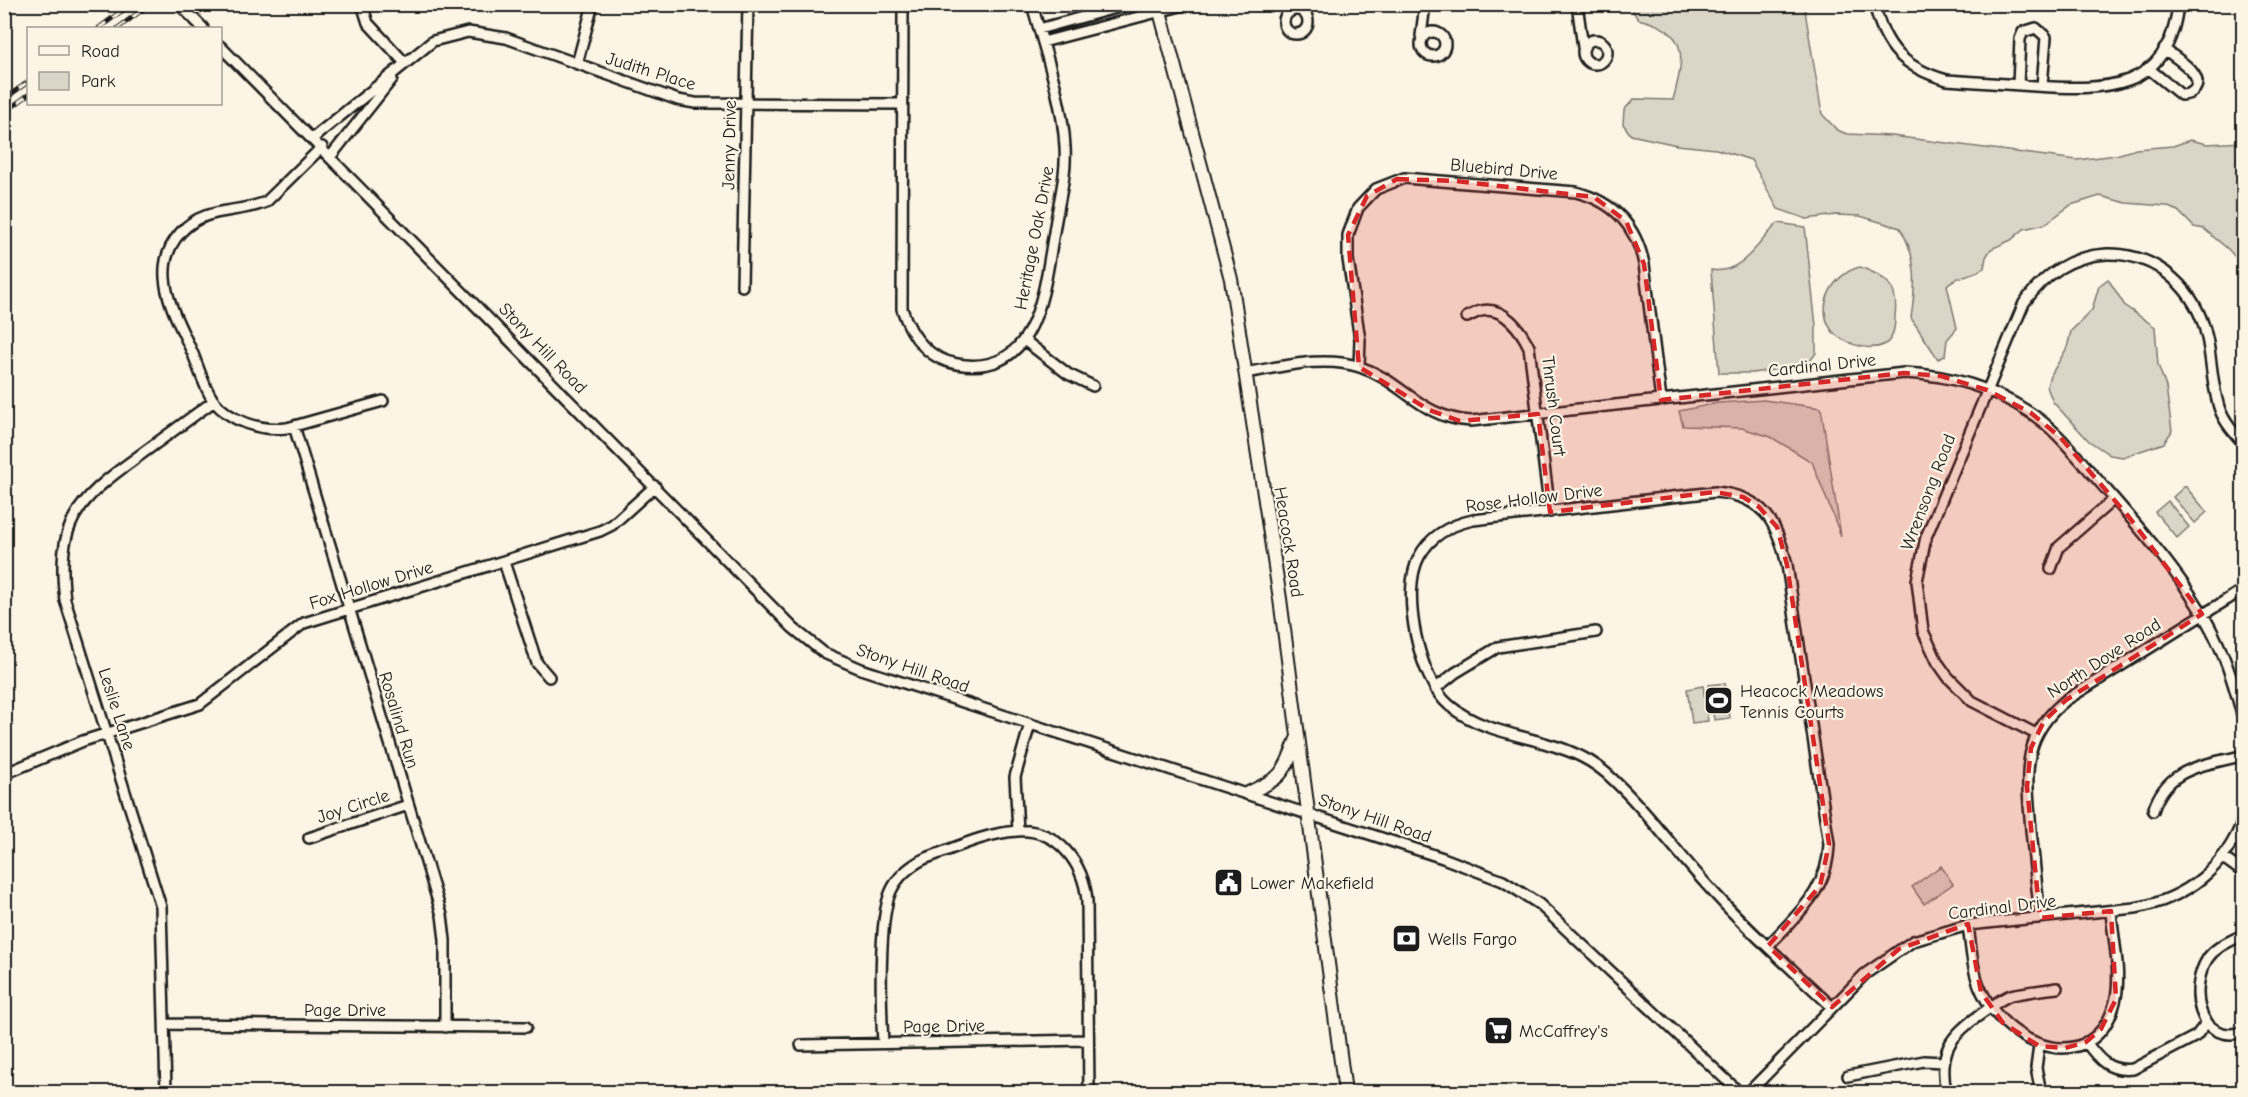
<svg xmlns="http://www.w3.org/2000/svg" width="2248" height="1097" font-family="'Comic Neue',sans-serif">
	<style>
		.green { fill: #dbd5c8; stroke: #7c7872; stroke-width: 1.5 }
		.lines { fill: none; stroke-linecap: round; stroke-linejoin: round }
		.minor-casing { stroke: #1c1c1c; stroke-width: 14 }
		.major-casing { stroke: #1c1c1c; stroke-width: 16 }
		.minor { stroke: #fcf5e5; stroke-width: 9 }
		.major { stroke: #fcf5e5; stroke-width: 12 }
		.rail-casing { stroke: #1c1c1c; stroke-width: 5 }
		.rail { stroke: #fcf5e5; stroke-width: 3; stroke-dasharray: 9; stroke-linecap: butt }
		.marked { fill: #d62828; fill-opacity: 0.2; stroke: #d62828; stroke-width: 4.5; stroke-dasharray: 12 8; stroke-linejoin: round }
		.labels { text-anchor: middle; stroke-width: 4.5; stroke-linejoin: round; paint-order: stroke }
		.street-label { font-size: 18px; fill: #1c1c1c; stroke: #fcf5e5 }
		.poi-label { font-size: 18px; fill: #1c1c1c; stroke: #fcf5e5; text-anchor: start }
	</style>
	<rect width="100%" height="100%" fill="#fcf5e5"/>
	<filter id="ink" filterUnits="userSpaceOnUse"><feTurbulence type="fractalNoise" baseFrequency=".0167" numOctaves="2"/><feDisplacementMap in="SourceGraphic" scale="12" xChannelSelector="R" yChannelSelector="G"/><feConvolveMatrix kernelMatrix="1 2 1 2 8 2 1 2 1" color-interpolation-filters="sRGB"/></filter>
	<g filter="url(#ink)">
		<path class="green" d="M 1629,5 L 1804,5 L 1822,114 L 1837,130 L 1847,134 L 1892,136 L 2077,160 L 2116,155 L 2136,149 L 2173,146 L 2190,140 L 2207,144 L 2243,142 L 2243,266 L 2228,249 L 2204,229 L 2194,227 L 2178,211 L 2166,206 L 2126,203 L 2100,196 L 2071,205 L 2045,224 L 2024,229 L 2011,240 L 1991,249 L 1986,257 L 1984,268 C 1972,276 1957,275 1947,285 L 1957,328 L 1947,340 L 1945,356 L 1938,359 L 1911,318 C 1916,285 1918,258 1900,228 L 1860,216 L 1836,215 L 1807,219 L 1778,209 L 1751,160 L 1716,149 L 1677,145 L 1631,135 L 1623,124 L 1624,110 L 1634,99 L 1673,100 C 1685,55 1689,31 1638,19 Z
			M 1778,223 L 1805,227 L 1816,326 L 1816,353 L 1807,365 L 1752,373 L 1719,373 L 1711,270 C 1742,275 1758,242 1778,223 Z
			M 1860,267 C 1886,276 1899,286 1895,316 C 1895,322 1894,332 1891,338 C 1880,356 1844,345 1833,332 C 1813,307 1834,273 1860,267 Z
			M 2108,279 L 2125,306 L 2155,327 L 2158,365 L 2166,387 L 2172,431 L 2164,443 L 2123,457 L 2110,455 L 2089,441 L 2053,402 L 2047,387 L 2049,378 L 2067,348 L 2071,331 L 2092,310 L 2099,286 Z
			M 1764,400 L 1821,408 L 1841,536 L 1812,462 L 1771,437 L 1742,428 L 1683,426 L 1679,411 L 1718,403 Z
			M 2185,486 L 2207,512 L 2195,523 L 2173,497 Z
			M 2168,501 L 2189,527 L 2177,538 L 2155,512 Z
			M 1725,683 L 1730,718 L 1714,720 L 1709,685 Z
			M 1703,686 L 1708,721 L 1692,723 L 1687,689 Z
			M 1941,866 L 1953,884 L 1924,904 L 1912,887 Z"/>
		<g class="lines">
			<defs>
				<path id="minor" d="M 179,4 L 203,28
					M 362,4 L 368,23 L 405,63
					M 903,4 L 902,309 C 911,336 928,359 957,364 C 1039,378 1044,288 1054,232 C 1058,204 1067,175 1065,147 C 1063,101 1044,49 1032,4
					M 1577,4 L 1583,47
					M 1874,4 C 1885,48 1904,68 1947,80 C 1976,82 2005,84 2035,86 C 2103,90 2169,93 2178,4
					M1284 22a12 12 0 1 1 24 0a12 12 0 1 1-24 0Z
					M 1039,29 L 1130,4
					M1421 44a12 12 0 1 1 24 0a12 12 0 1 1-24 0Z
					M 1421,36 L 1425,4
					M1583 52a12 12 0 1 1 24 0a12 12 0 1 1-24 0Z
					M 1043,42 L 1188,4
					M 220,46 L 793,628 L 824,653 L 861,669 L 1443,858 L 1503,881 L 1539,904 L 1739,1092
					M 577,64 L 593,4
					M 2148,68 L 2181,95 C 2186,95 2191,94 2195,89 C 2205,74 2174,57 2164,49
					M 2018,85 L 2020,39 L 2023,32 L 2036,28 L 2046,37 L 2042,86
					M 313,138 L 433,41 L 468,32 L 506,38 L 678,100 L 695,103 L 902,104
					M 322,147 L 266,202 C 237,214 205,206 181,232 C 146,270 176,316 193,354 C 199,369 204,387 213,400 C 230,422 261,431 287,428 L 383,401
					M 331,156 L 392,79
					M 742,286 L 748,4
					M 1467,317 C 1472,315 1476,312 1481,311 C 1504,306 1521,330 1529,347 L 1550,512
					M 1024,340 L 1068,374 L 1093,386
					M 1359,367 L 1360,340 L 1348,259 L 1348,235 L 1358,208 L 1376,189 L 1404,178 L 1576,192 C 1614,202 1636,225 1644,264 L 1661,400
					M 1245,373 C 1281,367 1324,355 1360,367 C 1403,381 1420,418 1471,421 L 1904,373 C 1949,375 1991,387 2029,412 C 2056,429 2075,455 2097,479 C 2137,525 2187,580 2214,635 C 2228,663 2236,692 2244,722
					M 294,426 L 442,915 L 445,940 L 445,1027
					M 504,562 L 537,663 L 549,677
					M 2051,569 L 2059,547 L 2114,499
					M 1435,689 L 1455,673 L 1498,647 L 1596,632
					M 2036,734 L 1972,701 L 1948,677 L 1938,663 L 1923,631 L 1917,581 L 1926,537 L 2024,303 C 2045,274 2070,256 2107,254 C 2158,253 2197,290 2207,338 C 2212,361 2212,388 2220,410 C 2225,423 2235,434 2244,444
					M 4,774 L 83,741 L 200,704 L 304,623 L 600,531 L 612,525 L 655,486
					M 2153,811 C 2167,766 2204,766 2244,755
					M 1018,831 L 1015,777 L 1030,724
					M 309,838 L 408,805
					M 2222,857 L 2244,873
					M 2040,918 C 2037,889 2034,859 2031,830 C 2027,776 2019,738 2066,700 L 2244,589
					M 1968,925 C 1971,947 1972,972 1982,992 C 2008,1048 2095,1079 2115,1002 C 2122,974 2113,939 2111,911
					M 2244,934 C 2232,941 2216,946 2208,958 C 2188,988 2197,1045 2244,1032
					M 1768,946 C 1798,913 1828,891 1829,844 L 1787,565 C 1777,521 1763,496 1715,492 L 1473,520 C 1450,525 1430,536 1419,557 C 1400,592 1419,680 1449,705 C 1492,742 1562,734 1606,773 C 1643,806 1673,848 1706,884 C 1745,928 1790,967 1832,1007
					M 164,1024 L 526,1027
					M 2086,1042 C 2099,1060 2109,1072 2133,1069 L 2196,1036 L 2207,1022
					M 883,1043 C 881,1009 878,920 891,891 C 898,876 910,866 924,859 C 952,849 986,833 1017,831 C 1058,828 1084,864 1087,901 L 1089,1092
					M 801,1045 L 1088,1040
					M 2039,1046 L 2036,1068 L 2041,1092
					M 1848,1076 L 1924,1061 L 1943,1062
					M 166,1092 L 161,907 L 65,600 C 56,523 76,501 136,458 C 162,439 188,420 214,401
					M 1749,1092 L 1865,974 L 1913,941 L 1968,925 L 2135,908 C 2187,899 2226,867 2244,817
					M 1946,1092 C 1938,1051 1950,1035 1984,1012 C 1992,1006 2002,998 2011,995 C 2026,992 2042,990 2057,988"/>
				<path id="major" d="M 1158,4 L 1231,279 L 1280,599 L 1345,1092
					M 1248,793 C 1283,777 1283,775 1297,739"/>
			</defs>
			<use href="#minor" class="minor-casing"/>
			<use href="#major" class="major-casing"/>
			<use href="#minor" class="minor"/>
			<use href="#major" class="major"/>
			<defs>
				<path id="rail" d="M 99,28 L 131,4
					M 118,28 L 150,4
					M 4,99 L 28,82
					M 4,113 L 28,95"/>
			</defs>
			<use href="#rail" class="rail-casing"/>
			<use href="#rail" class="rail"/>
		</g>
	</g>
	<path class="marked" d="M 1397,179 L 1456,181 L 1594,197 L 1626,221 L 1644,264 L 1661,400 L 1904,373 L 1941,376 L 1987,390 L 2031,413 L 2060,437 L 2129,517 L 2202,614 L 2066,700 L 2044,721 L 2031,748 L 2027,787 L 2040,918 L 2111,911 L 2116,999 L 2101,1029 L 2086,1042 L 2065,1048 L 2039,1046 L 2003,1023 L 1981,992 L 1968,924 L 1899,949 L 1832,1007 L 1768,946 L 1820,886 L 1829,844 L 1787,565 L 1777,527 L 1759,507 L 1743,497 L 1715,492 L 1550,512 L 1538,414 L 1460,421 L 1429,410 L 1359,367 L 1348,235 L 1367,196 Z"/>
	<defs>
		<symbol id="stadium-square" viewBox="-11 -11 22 22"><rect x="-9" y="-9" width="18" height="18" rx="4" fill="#1c1c1c" stroke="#fcf5e5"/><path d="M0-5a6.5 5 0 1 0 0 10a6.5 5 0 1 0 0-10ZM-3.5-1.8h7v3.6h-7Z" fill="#fff"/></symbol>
		<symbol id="civic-square" viewBox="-11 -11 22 22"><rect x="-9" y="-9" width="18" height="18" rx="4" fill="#1c1c1c" stroke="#fcf5e5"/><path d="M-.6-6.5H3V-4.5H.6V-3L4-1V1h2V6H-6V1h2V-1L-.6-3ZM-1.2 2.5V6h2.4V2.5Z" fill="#fff"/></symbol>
		<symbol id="bank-square" viewBox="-11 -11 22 22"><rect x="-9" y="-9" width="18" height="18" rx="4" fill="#1c1c1c" stroke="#fcf5e5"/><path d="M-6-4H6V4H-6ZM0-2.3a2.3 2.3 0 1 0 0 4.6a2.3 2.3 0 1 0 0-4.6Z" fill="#fff"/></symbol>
		<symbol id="supermarket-square" viewBox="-11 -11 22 22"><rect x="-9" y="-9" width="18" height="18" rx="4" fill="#1c1c1c" stroke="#fcf5e5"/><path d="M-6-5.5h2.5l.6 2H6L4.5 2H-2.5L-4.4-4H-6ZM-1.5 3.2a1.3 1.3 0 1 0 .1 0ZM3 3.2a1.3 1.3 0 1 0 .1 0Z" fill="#fff"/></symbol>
	</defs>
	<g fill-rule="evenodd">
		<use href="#stadium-square" x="1702" y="684" width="33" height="33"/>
		<use href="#civic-square" x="1212" y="866" width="33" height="33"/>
		<use href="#bank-square" x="1390" y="922" width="33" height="33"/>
		<use href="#supermarket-square" x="1482" y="1014" width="33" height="33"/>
	</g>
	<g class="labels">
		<g class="street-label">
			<text transform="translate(651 71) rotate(17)" y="6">Judith Place</text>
			<text transform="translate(729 145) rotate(-89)" y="6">Jenny Drive</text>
			<text transform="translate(1504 169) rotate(5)" y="6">Bluebird Drive</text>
			<text transform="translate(1034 238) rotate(-79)" y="6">Heritage Oak Drive</text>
			<text transform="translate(543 348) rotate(46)" y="6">Stony Hill Road</text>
			<text transform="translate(1822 365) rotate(-6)" y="6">Cardinal Drive</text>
			<text transform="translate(1554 406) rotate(83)" y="6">Thrush Court</text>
			<text transform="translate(1928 492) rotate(-69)" y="6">Wrensong Road</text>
			<text transform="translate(1534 498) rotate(-7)" y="6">Rose Hollow Drive</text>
			<text transform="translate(1289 542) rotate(81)" y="6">Heacock Road</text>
			<text transform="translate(371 585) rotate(-17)" y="6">Fox Hollow Drive</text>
			<text transform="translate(2104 658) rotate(-33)" y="6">North Dove Road</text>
			<text transform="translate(913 668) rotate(19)" y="6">Stony Hill Road</text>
			<text transform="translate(117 709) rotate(72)" y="6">Leslie Lane</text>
			<text transform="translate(399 720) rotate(73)" y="6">Rosalind Run</text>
			<text transform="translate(353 806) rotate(-18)" y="6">Joy Circle</text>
			<text transform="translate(1375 818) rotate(19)" y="6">Stony Hill Road</text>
			<text transform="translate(2002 907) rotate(-7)" y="6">Cardinal Drive</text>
			<text x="345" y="1016">Page Drive</text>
			<text transform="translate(944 1026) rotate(-1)" y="6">Page Drive</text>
		</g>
		<g class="poi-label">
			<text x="1740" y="697">Heacock Meadows<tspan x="1740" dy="21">Tennis Courts</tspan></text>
			<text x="1250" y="889">Lower Makefield</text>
			<text x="1428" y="945">Wells Fargo</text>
			<text x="1519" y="1037">McCaffrey's</text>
		</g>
	</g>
	<rect width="2248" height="1097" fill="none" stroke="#fcf5e5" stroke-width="24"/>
	<rect x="12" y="12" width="2224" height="1073" fill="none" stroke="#1c1c1c" stroke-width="2" filter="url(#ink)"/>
	<rect x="27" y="27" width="195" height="78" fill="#fcf5e5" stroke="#a29e95" stroke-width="1.5"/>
	<rect x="39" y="46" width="30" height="9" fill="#fcf5e5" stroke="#a29e95" stroke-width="1.5"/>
	<text x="81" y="57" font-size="18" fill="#1c1c1c">Road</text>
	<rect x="39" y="72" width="30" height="18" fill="#dbd5c8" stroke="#a29e95" stroke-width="1.5"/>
	<text x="81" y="87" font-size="18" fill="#1c1c1c">Park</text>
</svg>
